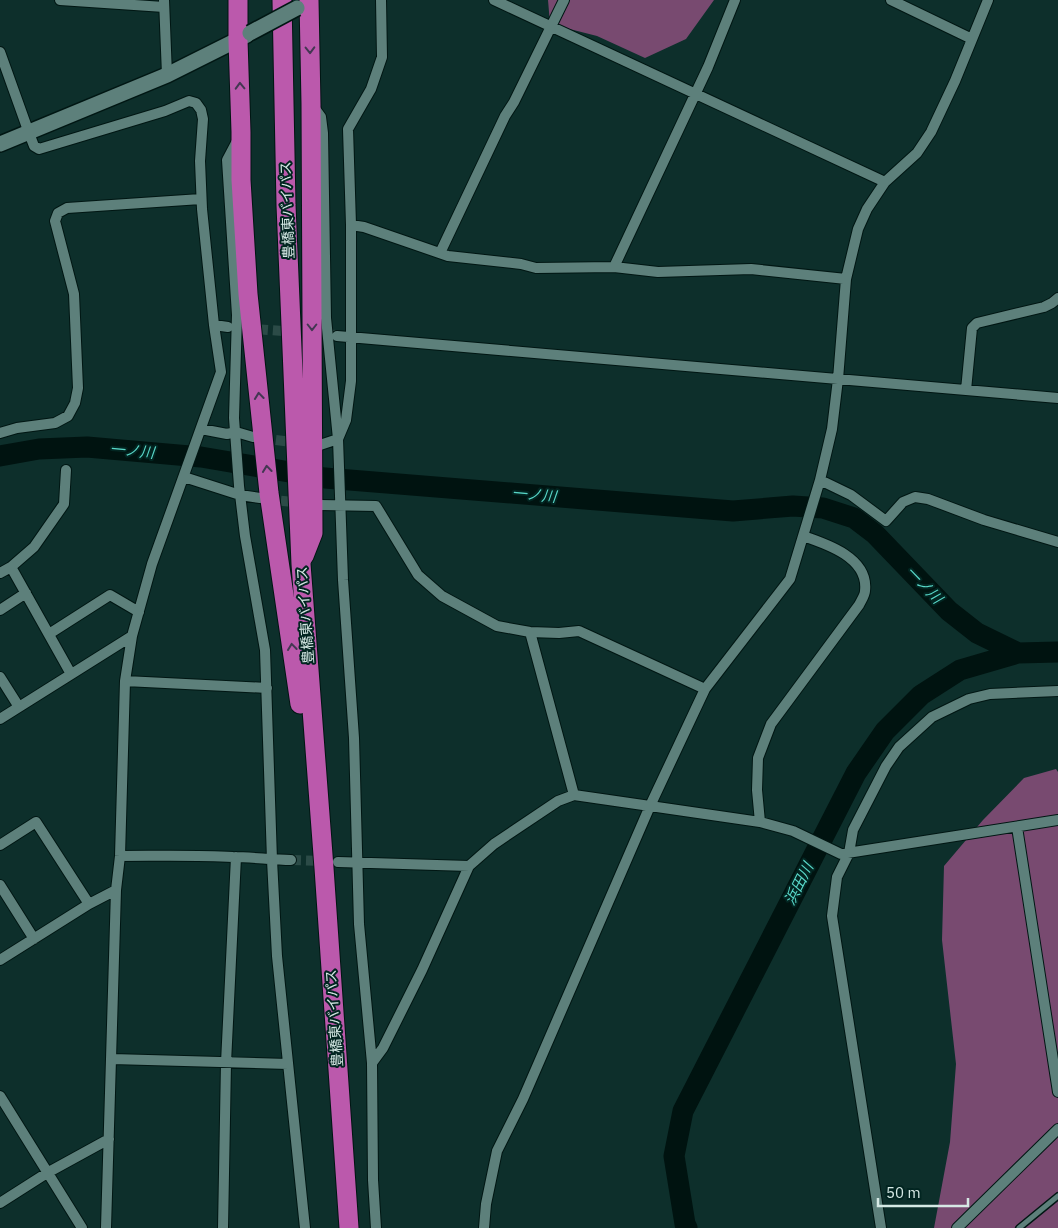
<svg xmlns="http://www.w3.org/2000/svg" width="1058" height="1228" font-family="'IBM Plex Sans','Noto Sans JP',sans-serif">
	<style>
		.forest { fill: #784a70 }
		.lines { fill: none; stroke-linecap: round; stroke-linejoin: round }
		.river { stroke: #001310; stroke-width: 21 }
		.street-tunnel { stroke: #2b4b47; stroke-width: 10; stroke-dasharray: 10 5; stroke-linecap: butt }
		.lane-casing { stroke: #001613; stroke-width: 8 }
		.street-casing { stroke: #001613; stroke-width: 12 }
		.secondary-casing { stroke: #001613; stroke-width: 18 }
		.highway-casing { stroke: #001613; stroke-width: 21 }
		.lane { stroke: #5d807b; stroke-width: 5 }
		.street { stroke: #5d807b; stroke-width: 10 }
		.secondary { stroke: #5d807b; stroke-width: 15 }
		.highway { stroke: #bb59ac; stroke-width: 19 }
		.secondary-bridge-casing { stroke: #001613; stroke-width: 18; stroke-linecap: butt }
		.secondary-bridge { stroke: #5d807b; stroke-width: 15 }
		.oneway { stroke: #433752 }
		.labels { text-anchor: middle; stroke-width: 4; stroke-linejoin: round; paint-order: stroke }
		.street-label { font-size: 14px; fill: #d6e9e5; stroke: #022521 }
		.water-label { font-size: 15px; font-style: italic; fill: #58d6c7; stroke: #022521 }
	</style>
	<rect width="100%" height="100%" fill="#0d2f2b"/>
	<path class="forest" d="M 548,0 L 714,0 L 686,39 L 645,58 L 597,36 L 550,24 Z
		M 1056,769 L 1058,772 L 1058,1228 L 934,1228 L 950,1142 L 956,1064 L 942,940 L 944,866 L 983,820 L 1024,778 Z"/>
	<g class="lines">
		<path class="river" d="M 0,456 L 39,449 L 87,447 L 201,457 L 325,478 L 733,511 L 793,506 L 823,508 L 854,518 L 875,534 L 949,611 L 977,633 L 1018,653
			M 687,1228 L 685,1224 L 674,1156 L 683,1111 L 856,773 L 885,731 L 921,695 L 960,670 L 1018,653 L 1058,652"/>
		<path class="street-tunnel" d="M 228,327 L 336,335
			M 261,438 L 299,443
			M 266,499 L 302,503
			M 291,860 L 327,861"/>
		<defs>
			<path id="lane" d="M 1019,1228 L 1058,1196"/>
			<path id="street" d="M 60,0 L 164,7
				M 164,0 L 167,75
				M 494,0 L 885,182
				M 891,0 L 972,39
				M 988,0 L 955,81 L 931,132 L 917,153 L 885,182 L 867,209 L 858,229 L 846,279 L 838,379 L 832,429 L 820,480 L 790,579 L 705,689 L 650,806 L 760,822 L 793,831 L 841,854 L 1058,820
				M 0,52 L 29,133 L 34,146 L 39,149 L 165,111 L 189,101 L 196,103 L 201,110 L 203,119 L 200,161 L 202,209 L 214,325 L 221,372 L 152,564 L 132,636 L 125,681 L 120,856 L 116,890 L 106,1228
				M 313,106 L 321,117 L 323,133 L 326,318 L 338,439 L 343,580 L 354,738 L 359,924 L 372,1063 L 373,1180 L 376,1228
				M 237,141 L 227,160 L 237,315 L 234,418 L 239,486 L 245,536 L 265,650 L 272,860 L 277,956 L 305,1228
				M 351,225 L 364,227 L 448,256 L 521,264 L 536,268 L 614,267 L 658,272 L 751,269 L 846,279
				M 440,253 L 505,116 L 514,102 L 564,0
				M 614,267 L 708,67 L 735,0
				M 214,325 L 228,327
				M 337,336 L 1058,398
				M 966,390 L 972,328 L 977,323 L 1044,307 L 1052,303 L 1058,298
				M 201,429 L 227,434 L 236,432 L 253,437
				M 0,433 L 17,428 L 55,423 L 68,416 L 75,403 L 78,388 L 74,294 L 55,221 L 58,213 L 67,208 L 201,199
				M 320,445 L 338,439 L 346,420 L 351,381 L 351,225 L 348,129 L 371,89 L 382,57 L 381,0
				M 184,477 L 240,495 L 260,498
				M 820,480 L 851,495 L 886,521 L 903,502 L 915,497 L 928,499 L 984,520 L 1058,542
				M 320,505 L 376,506 L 418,575 L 442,596 L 497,626 L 530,632 L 559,633 L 579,631 L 705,689
				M 11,567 L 71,674
				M 0,573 L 11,567 L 34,547 L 64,504 L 66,470
				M 0,610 L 26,593
				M 530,632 L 574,795
				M 49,634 L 110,595 L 139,612
				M 0,677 L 19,707
				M 125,681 L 267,688
				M 0,719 L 132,636
				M 760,822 L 757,790 L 758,758 L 771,724 L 859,605 C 861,601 865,595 865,591 C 869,558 827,544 803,536
				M 1017,827 L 1058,1092
				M 0,845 L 36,822 L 89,904
				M 120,856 C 158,856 196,855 233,857 C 253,857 272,860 291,860
				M 338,862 L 469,866
				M 0,885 L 34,939
				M 0,960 L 89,904 L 116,890
				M 112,1059 L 288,1064
				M 372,1063 L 383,1048 L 422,970 L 469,866 L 494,844 L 558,801 L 574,795 L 650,806 L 523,1099 L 497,1151 L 486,1204 L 484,1228
				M 0,1096 L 82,1228
				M 0,1203 L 47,1173 L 109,1139
				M 223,1228 L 226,1063 L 236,857
				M 881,1228 L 832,916 L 837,877 L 849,853 L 853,830 L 886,766 L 899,747 L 932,717 L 969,699 L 990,694 L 1058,691
				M 957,1228 L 1058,1129"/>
			<path id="secondary" d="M 0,144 L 167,75 L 247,35"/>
			<path id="highway" d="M 238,0 L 238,40 L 241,132 L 241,180 L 248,294 L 269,493 L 300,704
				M 282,0 L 286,205 L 301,564 L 324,868 L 349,1228
				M 304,556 L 313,533 L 311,104 L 309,0"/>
		</defs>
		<use href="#lane" class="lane-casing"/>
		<use href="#street" class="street-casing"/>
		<use href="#secondary" class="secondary-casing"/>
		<use href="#highway" class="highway-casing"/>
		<use href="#lane" class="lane"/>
		<use href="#street" class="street"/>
		<use href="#secondary" class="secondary"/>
		<use href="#highway" class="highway"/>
		<defs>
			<path id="secondary-bridge" d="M 250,33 L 297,8"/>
		</defs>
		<use href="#secondary-bridge" class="secondary-bridge-casing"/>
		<use href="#secondary-bridge" class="secondary-bridge"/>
	</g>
	<defs><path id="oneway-chevron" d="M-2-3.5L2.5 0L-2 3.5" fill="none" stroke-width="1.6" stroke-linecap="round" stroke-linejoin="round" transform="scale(1.25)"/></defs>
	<g class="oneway">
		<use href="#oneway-chevron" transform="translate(310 50) rotate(89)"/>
		<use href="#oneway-chevron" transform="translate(240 86) rotate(-92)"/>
		<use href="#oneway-chevron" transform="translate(312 327) rotate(90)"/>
		<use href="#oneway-chevron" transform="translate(259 396) rotate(-96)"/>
		<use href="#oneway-chevron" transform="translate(267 469) rotate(-96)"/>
		<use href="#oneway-chevron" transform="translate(292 647) rotate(-97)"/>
	</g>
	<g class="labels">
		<g class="street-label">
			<text transform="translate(287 210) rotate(-92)" y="5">豊橋東バイパス</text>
			<text transform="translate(305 615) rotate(-94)" y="5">豊橋東バイパス</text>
			<text transform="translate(334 1018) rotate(-94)" y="5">豊橋東バイパス</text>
		</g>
		<g class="water-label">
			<text transform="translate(132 451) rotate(5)" y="5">一ノ川</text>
			<text transform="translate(534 495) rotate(5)" y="5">一ノ川</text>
			<text transform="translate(924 585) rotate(46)" y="5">一ノ川</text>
			<text transform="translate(799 884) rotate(-63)" y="5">浜田川</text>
		</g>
	</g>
	<path d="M878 1198v8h90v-8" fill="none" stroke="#d6e9e5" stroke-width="2.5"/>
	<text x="886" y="1198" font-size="15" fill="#d6e9e5" stroke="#022521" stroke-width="4" paint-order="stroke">50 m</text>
</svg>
